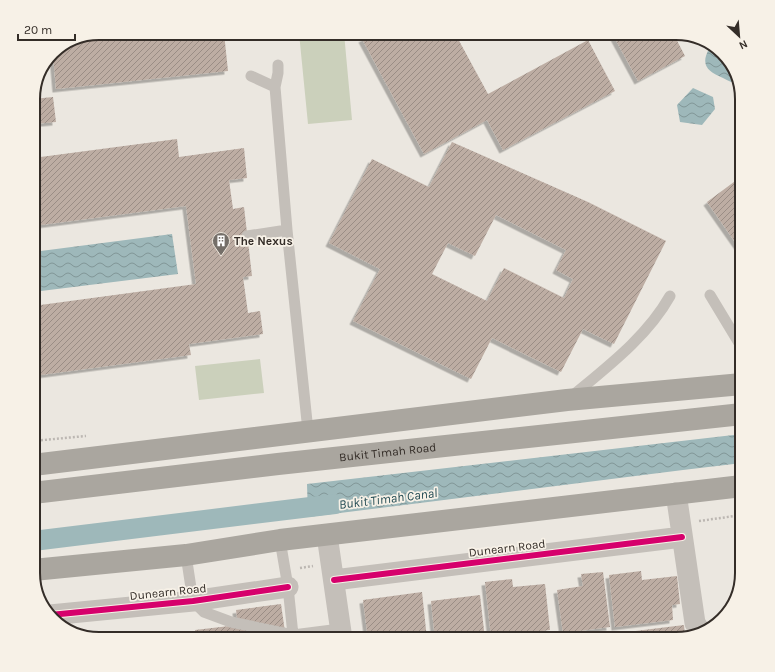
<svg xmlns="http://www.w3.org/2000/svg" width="775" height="672" font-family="Karla,sans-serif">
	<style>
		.green { fill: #cbd0bb }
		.water { fill: url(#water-waves) }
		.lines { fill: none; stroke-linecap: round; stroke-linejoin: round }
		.canal { stroke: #9eb8ba; stroke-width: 20 }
		.building { fill: url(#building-hatch); fill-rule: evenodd; filter: url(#shadow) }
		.path { stroke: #bcb7b2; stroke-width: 2.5; stroke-dasharray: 2 2; stroke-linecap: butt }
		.lane { stroke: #c4bfb9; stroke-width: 11 }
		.street { stroke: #c4bfb9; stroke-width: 21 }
		.highway { stroke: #aaa69f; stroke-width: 22 }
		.cycleway-casing { stroke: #f7f1e7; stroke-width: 8 }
		.cycleway { stroke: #d6006c; stroke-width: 6 }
		.labels { text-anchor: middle; stroke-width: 3.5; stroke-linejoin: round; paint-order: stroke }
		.poi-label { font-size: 12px; font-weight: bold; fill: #342d28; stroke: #f7f1e7; text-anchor: start }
		.street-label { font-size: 12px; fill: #342d28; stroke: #f7f1e7 }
		.water-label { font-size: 13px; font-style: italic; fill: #214a52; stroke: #f7f1e7 }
		.rim { fill: none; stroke: #342d28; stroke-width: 2 }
	</style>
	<defs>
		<pattern id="water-waves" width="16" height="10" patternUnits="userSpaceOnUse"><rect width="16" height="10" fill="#9eb8ba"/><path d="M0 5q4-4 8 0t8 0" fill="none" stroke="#829697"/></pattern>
		<pattern id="building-hatch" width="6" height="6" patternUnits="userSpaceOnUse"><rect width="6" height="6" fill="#bdada3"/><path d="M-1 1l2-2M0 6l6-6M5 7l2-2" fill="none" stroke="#9a8d85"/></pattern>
		<filter id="shadow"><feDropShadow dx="-3.5" dy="3.5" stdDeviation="0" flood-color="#0004"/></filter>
	</defs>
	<rect width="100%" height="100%" fill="#ebe7e0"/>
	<path class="green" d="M 299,33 L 344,33 L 352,120 L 308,124 Z
		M 260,359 L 264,393 L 199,400 L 195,366 Z"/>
	<path class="water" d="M 702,43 L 720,50 L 737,74 L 739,83 C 733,83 728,81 723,78 C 708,72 700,65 709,49 Z
		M 693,88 L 713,97 L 715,109 L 702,125 L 680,122 L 677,105 Z
		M 172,234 L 178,274 L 33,292 L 33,252 Z
		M 742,434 L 742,463 L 683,470 L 308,517 L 307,484 Z"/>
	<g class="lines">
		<path class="canal" d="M 33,541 L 335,504"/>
	</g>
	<path class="building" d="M 99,33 L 224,33 L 228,71 L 56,89 L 53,55 L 55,50 Z
		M 374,33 L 465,33 L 457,37 L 488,94 L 588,40 L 615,91 L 503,150 L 487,120 L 424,154 L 362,39 Z
		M 612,33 L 673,33 L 685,56 L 638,81 Z
		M 53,97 L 56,122 L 33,124 L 33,99 Z
		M 177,139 L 179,157 L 244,148 L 247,178 L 229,180 L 233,209 L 244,207 L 252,276 L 243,277 L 248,313 L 260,311 L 263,334 L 189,344 L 191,355 L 33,376 L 33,306 L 196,284 L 186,206 L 33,226 L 33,158 Z
		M 452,142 L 588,202 L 666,241 L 614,344 L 583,329 L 561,372 L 492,338 L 471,379 L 353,321 L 380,269 L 329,243 L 372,159 L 429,187 ZM 496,215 L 566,250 L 556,270 L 573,279 L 564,298 L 504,268 L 487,301 L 432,274 L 448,243 L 475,256 Z
		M 742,176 L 742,252 L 707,202 Z
		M 641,571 L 642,580 L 677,576 L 680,604 L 672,605 L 673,620 L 615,627 L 609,575 Z
		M 603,572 L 610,627 L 563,633 L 557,590 L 583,586 L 581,574 Z
		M 512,579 L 513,587 L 545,584 L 550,630 L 491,637 L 485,582 Z
		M 422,592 L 427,639 L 368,639 L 363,600 Z
		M 480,595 L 485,639 L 435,639 L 431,601 Z
		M 281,604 L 286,639 L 196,639 L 195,630 L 238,625 L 236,610 Z
		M 684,625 L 685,637 L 676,639 L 611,639 L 611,634 Z
		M 182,635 L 182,639 L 161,639 L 161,638 Z
		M 604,636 L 604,639 L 588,639 L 588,638 Z"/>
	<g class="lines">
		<path class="path" d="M 33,441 L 86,436
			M 699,521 L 742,515
			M 300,568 L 313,566"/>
		<path class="lane" d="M 278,65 L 278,73 L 275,87 L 287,230 L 308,431
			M 251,76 L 275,87
			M 247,236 L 287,230
			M 710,295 L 742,348
			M 571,397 C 607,367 647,337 670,296
			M 280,540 L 288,587 L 293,635
			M 186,555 L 193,601 L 204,612 L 231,622 L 293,635 L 340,629"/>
		<path class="street" d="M 676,493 L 695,623 L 702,634
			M 327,535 L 342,639
			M 334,580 L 682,537
			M 50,615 L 193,601 L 288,587"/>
		<g class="highway">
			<path d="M 33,465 L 567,400 L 742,384"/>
			<path id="s1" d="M 33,493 L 278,464 L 742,414"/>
			<path d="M 33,570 L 186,555 L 280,540 L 742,486"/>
		</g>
		<defs>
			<path id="cycleway" d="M 334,580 L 682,537
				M 50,615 L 193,601 L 288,587"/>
		</defs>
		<use href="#cycleway" class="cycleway-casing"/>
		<use href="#cycleway" class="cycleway"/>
	</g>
	<defs>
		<symbol id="building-pin" viewBox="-11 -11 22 30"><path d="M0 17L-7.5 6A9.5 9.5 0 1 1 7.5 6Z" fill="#746e68" stroke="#f7f1e7"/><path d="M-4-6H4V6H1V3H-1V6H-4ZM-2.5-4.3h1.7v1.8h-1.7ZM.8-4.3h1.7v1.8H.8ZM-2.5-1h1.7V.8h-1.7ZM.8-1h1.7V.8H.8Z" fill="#fff"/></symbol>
	</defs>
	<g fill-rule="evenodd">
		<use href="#building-pin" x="211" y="231" width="20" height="27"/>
	</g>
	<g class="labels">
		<g class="poi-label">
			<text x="234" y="245">The Nexus</text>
		</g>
		<g class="street-label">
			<text dy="4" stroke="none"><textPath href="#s1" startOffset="357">Bukit Timah Road</textPath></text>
			<text transform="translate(507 548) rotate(-7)" y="4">Dunearn Road</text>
			<text transform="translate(168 592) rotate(-6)" y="4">Dunearn Road</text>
		</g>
		<g class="water-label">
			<text transform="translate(388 498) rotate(-7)" y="5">Bukit Timah Canal</text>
		</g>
	</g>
	<path d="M0 0H775V672H0ZM99 40H676A59 59 0 0 1 735 99V573A59 59 0 0 1 676 632H99A59 59 0 0 1 40 573V99A59 59 0 0 1 99 40Z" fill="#f7f1e7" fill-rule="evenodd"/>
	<path class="rim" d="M99 40H676A59 59 0 0 1 735 99V573A59 59 0 0 1 676 632H99A59 59 0 0 1 40 573V99A59 59 0 0 1 99 40Z"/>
	<g transform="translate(739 36) rotate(154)" stroke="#f7f1e7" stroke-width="3" paint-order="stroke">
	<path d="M0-3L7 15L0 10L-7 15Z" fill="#342d28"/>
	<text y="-6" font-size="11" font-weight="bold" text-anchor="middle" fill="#342d28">N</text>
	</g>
	<path d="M18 34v6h57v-6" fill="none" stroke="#342d28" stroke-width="2"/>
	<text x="24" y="34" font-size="12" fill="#342d28" stroke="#f7f1e7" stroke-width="3" paint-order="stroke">20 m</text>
</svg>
